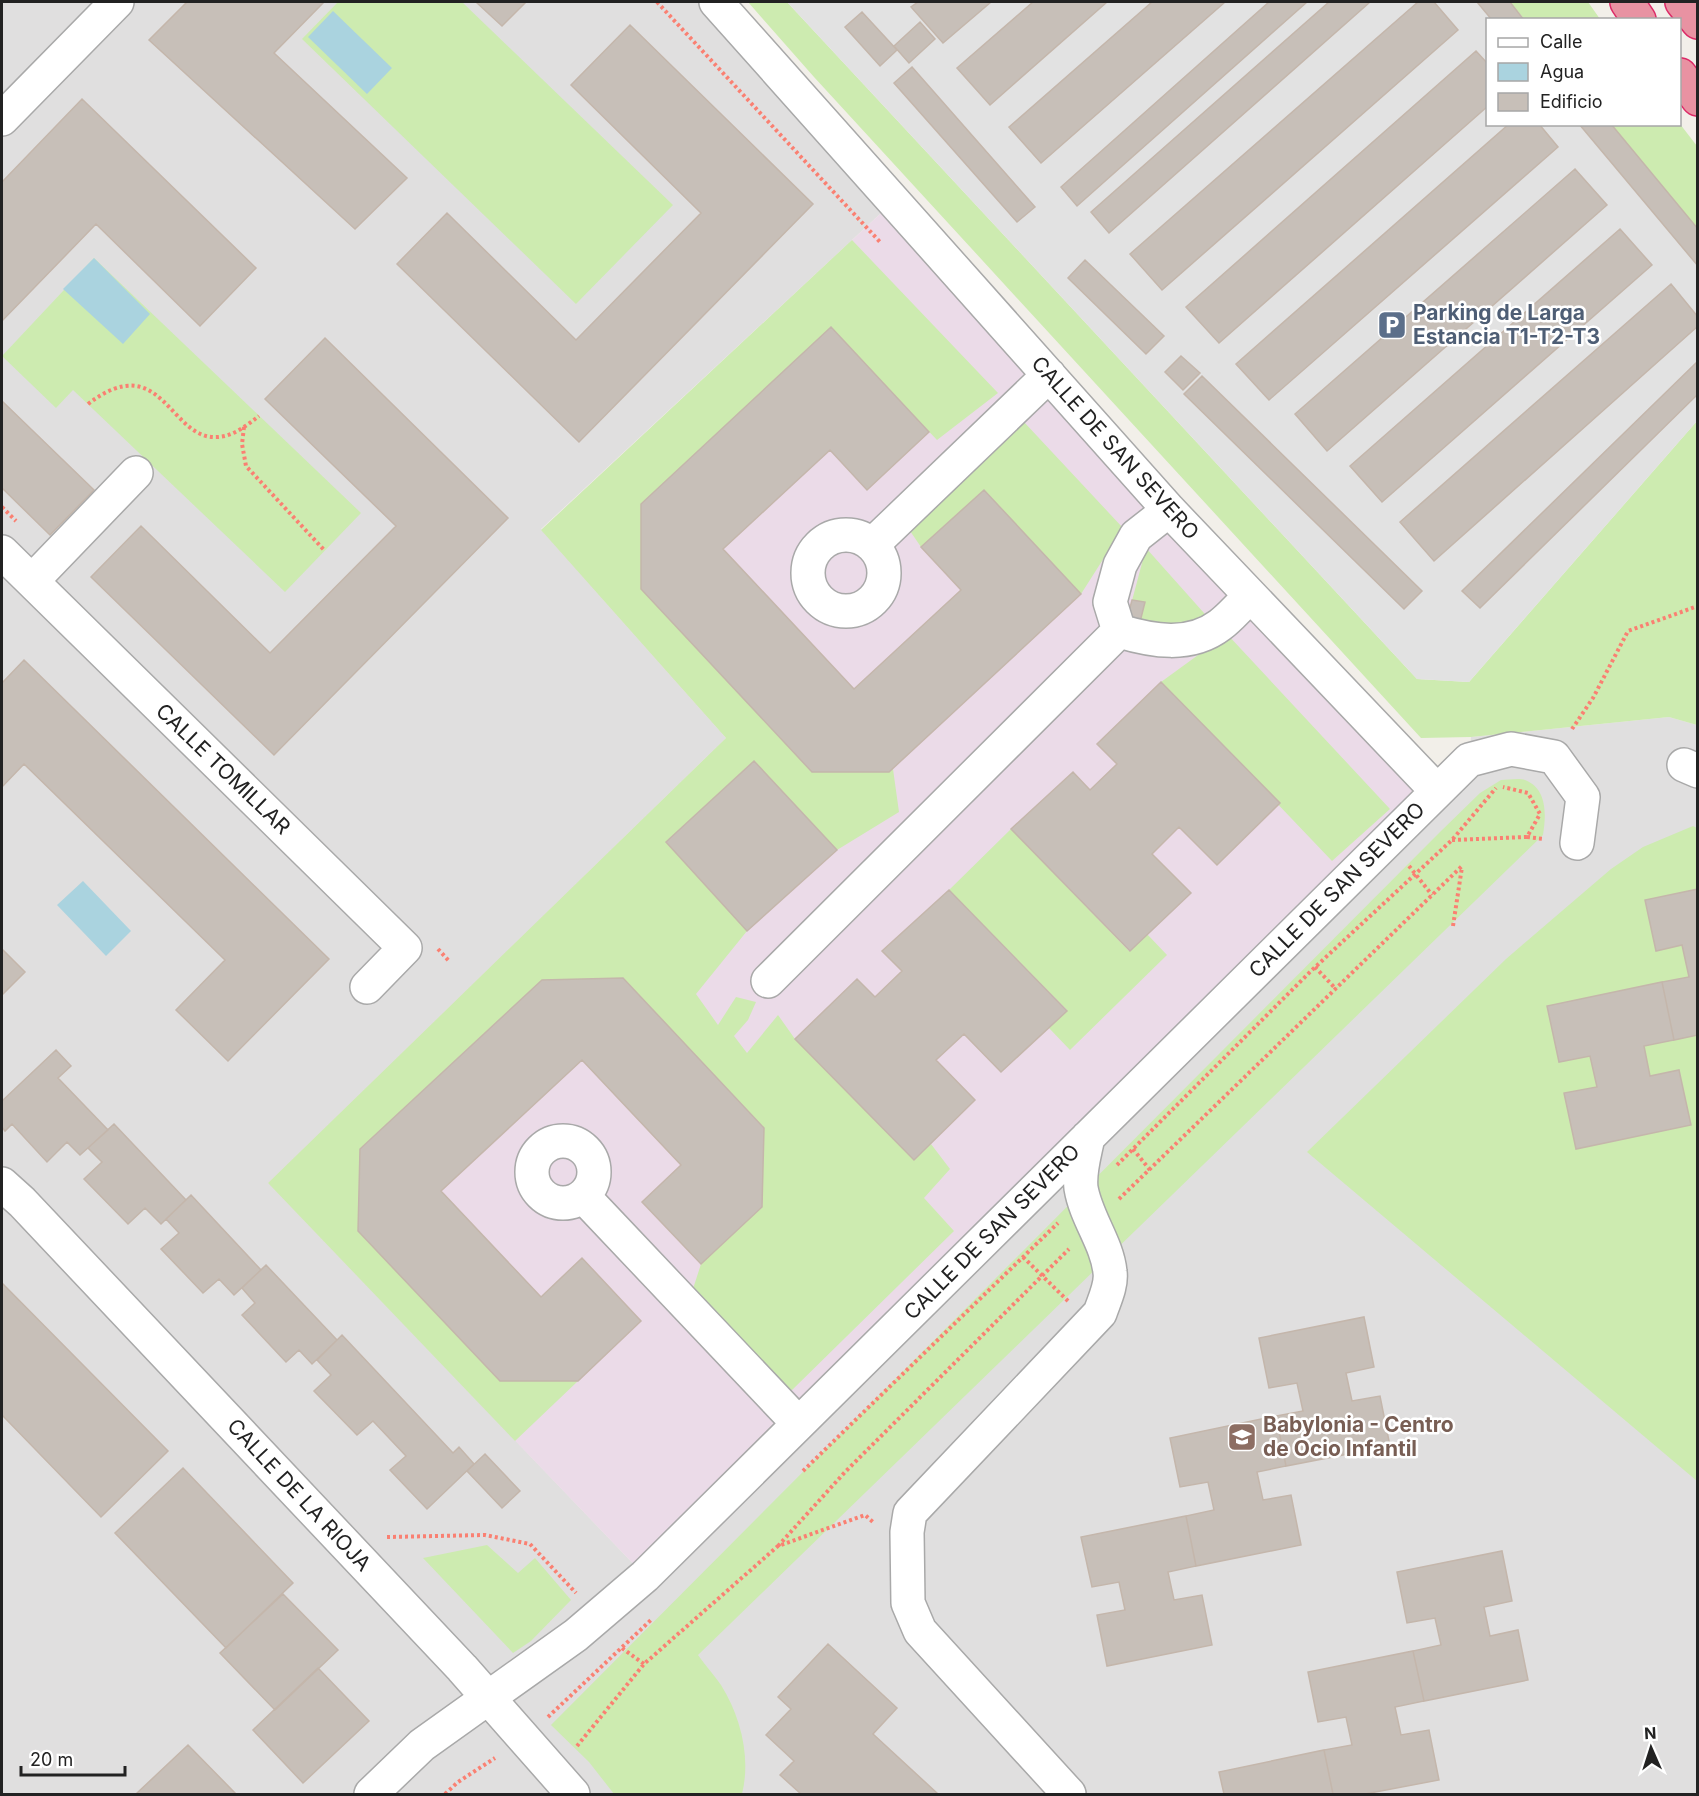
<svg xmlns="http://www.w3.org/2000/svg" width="1699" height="1796" viewBox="0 0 1699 1796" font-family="Inter,sans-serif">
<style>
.residential{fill:#e0dfdf}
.industrial{fill:#ebdbe8}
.grass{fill:#cdebb0}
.parking{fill:#e2e2e2}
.water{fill:#aad3df}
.building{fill:#c7bfb8;stroke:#c4b6ab;stroke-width:1.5}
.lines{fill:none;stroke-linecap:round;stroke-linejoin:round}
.minor-casing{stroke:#a9a9a9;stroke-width:36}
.highway-casing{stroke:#dc2a67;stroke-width:36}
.path{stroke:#fa8072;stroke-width:4;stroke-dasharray:3 3;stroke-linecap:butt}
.minor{stroke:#fff;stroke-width:33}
.highway{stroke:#e892a2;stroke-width:33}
.labels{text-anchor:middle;stroke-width:5;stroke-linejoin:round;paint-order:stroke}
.service-label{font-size:21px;font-weight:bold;fill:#4e5e75;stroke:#fff;text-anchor:start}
.street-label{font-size:21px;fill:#222;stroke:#fff}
.education-label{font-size:21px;font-weight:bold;fill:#785e54;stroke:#fff;text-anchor:start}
</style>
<rect width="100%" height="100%" fill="#f2efe9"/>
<path class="residential" d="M2,2H716L894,201L541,529L726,738L269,1183L645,1576L1469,760L1471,737L1669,717L1697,725V1794H2Z"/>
<path class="industrial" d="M894,201L1437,791L645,1576L268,1183L726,738L541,530Z"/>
<path class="grass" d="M338,2H462L673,205L576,304L302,39Z
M748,2H787L1417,679L1469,682L1697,421V725L1669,717L1471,737L1421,738L814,77Z
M1509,2H1588L1600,19H1524Z
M1680,124L1697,146V230L1611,125Z
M852,240L998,393L937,440L831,328L641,504V588L812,772L893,769L899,812L837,850L754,761L666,842L747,931L696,994L718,1025L736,997L756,1002L748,1020L734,1036L747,1053L778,1015L795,1039L914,1160L931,1144L950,1169L924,1198L954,1231L790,1392L691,1295L701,1264L762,1207L764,1128L623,978L542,980L360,1149L359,1231L500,1381H578L515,1441L268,1183L726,738L541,530Z
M94,258L361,513L285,592L73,390L56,408L2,356Z
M1024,422L1123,528L1081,594L984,490L921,547L908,528Z
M1146,548L1212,622L1125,627Z
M1227,634L1390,809L1332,861L1161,682Z
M1501,780C1507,780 1519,778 1525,780C1548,789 1546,816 1543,835L698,1655C705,1665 714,1675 721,1685C741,1717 751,1758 742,1794H614L589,1762L551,1725L1440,832L1480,793Z
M1693,826L1697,828V1481L1307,1152L1506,959L1611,869L1643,847Z
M1011,829L1129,951L1147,934L1167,955L1070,1050L1049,1028L1067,1010L949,890Z
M487,1545L518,1573L535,1558L571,1600L531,1641L513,1653L423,1558Z"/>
<path class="parking" d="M787,2H1510L1524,19L1488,20V124L1611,125L1697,229V421L1469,682L1417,679Z"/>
<path class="water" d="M333,11L392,68L367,94L308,37Z
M94,258L150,314L123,344L63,289Z
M83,881L131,931L106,956L57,905Z"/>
<path class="building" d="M187,2H324L274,53L407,178L355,229L149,40Z
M476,2H526L502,26Z
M918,2H991L943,43L911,7Z
M1033,2H1107L990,105L957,68Z
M1152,2H1225L1041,163L1009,127Z
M1269,2H1307L1077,206L1061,187Z
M1329,2H1370L1109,233L1091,212Z
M1418,2H1434L1458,30L1162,290L1130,254Z
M1477,2H1510L1524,20H1492Z
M862,12L897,50L880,66L845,27Z
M920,22L935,39L909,63L894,46Z
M630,25L813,204L579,442L397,264L447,213L576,340L701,213L571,85Z
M1476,51L1488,64V106L1219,343L1186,307Z
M912,67L1035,207L1017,222L894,83Z
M82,99L256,268L200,326L96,224L2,321V182Z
M1509,124H1539L1558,147L1269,400L1236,364Z
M1579,124H1611L1698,229V266Z
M1575,169L1607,205L1327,451L1295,414Z
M1620,229L1652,265L1382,502L1350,466Z
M1085,260L1164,336L1146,354L1068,278Z
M1671,284L1698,317V326L1434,561L1400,522Z
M831,327L929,432L867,490L830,450L723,549L854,689L961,590L921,547L984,490L1081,594L889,772H812L641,589V504Z
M325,338L508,518L274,755L91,577L141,526L270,653L396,526L265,399Z
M1181,356L1200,373L1183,390L1165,372Z
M1698,361V394L1480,608L1462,591Z
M1202,376L1422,591L1404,609L1184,394Z
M2,401L94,490L50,535L2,488Z
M1132,600L1145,602L1139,626L1125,627Z
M24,660L329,959L228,1061L176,1010L225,960L24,764L2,787V683Z
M1161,682L1280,803L1217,865L1179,827L1152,854L1191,893L1130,951L1011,829L1073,772L1090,790L1117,764L1097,744Z
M754,761L837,850L747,931L666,842Z
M1698,889V1035L1674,1040L1662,982L1689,977L1682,945L1656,951L1645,900Z
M949,890L1067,1011L1001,1072L964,1034L936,1060L975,1100L914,1160L795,1039L857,979L875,997L902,971L882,951Z
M2,949L25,972L2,995Z
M623,978L764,1128L762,1207L701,1264L642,1202L681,1165L582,1060L441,1191L541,1297L582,1258L641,1321L578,1381H500L358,1231L360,1149L542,980Z
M1662,982L1674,1040L1644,1046L1650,1076L1679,1070L1691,1125L1576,1149L1564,1093L1597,1087L1590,1056L1559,1062L1547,1006Z
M56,1050L71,1066L58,1078L108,1130L80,1155L67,1142L47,1162L12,1124L5,1131L2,1127V1101Z
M114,1124L186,1200L161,1224L145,1208L128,1224L84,1179L102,1162L88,1148Z
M191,1195L261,1270L234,1295L219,1279L203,1293L161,1249L179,1233L166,1219Z
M266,1265L337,1340L312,1364L299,1350L286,1362L242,1315L255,1303L242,1288Z
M2,1283L168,1451L101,1517L2,1415Z
M1364,1317L1374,1367L1346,1373L1352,1401L1380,1396L1390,1446L1286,1466L1276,1416L1303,1411L1297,1383L1269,1388L1259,1338Z
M342,1335L453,1453L459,1447L474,1464L427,1509L390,1470L406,1456L373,1421L357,1435L314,1391L331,1375L317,1360Z
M1276,1416L1286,1466L1257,1472L1263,1500L1291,1495L1301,1545L1196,1566L1186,1516L1214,1510L1208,1482L1180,1487L1170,1438Z
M485,1454L520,1491L502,1508L467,1471Z
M183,1468L293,1583L226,1648L115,1533Z
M1186,1516L1196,1566L1168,1572L1174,1600L1202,1595L1212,1645L1107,1666L1097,1615L1125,1610L1119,1582L1092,1587L1081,1537Z
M1502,1551L1512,1601L1484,1607L1490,1636L1518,1630L1528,1680L1424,1701L1413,1651L1441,1645L1435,1618L1407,1623L1397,1572Z
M283,1594L338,1650L275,1710L220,1653Z
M828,1644L897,1708L873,1734L938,1794H801L780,1775L794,1761L766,1735L791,1709L778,1697Z
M1413,1651L1424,1701L1395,1707L1401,1735L1429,1730L1439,1780L1365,1794H1333L1324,1750L1352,1745L1346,1717L1318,1722L1308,1672Z
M318,1668L369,1721L303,1783L253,1730Z
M188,1745L236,1794H136Z
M1324,1750L1333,1794H1224L1219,1772Z"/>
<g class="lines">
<g class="minor-casing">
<path id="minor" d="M716,2L1169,510L1437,791
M2,119L117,2
M1169,510L1136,536L1120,565L1110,602L1119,631C1152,641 1190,648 1220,625C1231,617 1240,605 1251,596
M808 573a38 38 0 1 1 76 0a38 38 0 1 1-76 0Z
M872,545L1049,375
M2,552L405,948L367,987
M32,581L136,473
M1684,765L1698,771
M768,981L1119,631
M532 1172a31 31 0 1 1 62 0a31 31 0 1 1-62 0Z
M2,1184L22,1202L462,1668L573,1794
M584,1197L798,1423
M371,1794L422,1745L576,1635L645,1576L1469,760L1511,749L1554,757L1583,797L1577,843
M1069,1794L920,1631L908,1603L907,1532L910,1513L1100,1313C1104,1301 1112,1285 1110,1272C1107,1243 1086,1218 1081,1188C1079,1171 1085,1153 1088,1137"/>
</g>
<g class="highway-casing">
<path id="highway" d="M1627,2L1639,20
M1682,2L1698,22
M1680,75L1698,99"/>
</g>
<path class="path" d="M657,2L881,243
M88,404C163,347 169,441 218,437C234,436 247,425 259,416
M244,427L242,444L246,466L325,551
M2,507L16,521
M1572,729L1593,698L1628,631L1698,606
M1527,837L1544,839
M1452,840L1527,837L1540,814L1528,793L1503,787
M1409,866L1432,895
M1453,926L1462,867
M438,949L449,961
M1315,967L1336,989
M1133,1149L1150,1170
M1117,1165L1311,971L1452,840L1496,788
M1119,1199L1462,866
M1023,1257L1068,1301
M803,1471L1058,1223
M387,1537L485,1535L530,1544L576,1593
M778,1546L845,1472L1069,1249
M622,1648L644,1664
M548,1717L652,1619
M577,1746L644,1664L778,1546L865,1515L874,1523
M445,1794L458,1782L495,1758"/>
<use href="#minor" class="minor"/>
<use href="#highway" class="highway"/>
</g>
<defs>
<g id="parking-square" transform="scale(1.5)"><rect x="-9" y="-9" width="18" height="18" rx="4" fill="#5c6f8a" stroke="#fff"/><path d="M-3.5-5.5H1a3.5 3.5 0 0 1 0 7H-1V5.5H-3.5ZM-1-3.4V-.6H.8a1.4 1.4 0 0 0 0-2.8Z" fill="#fff"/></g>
<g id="school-square" transform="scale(1.5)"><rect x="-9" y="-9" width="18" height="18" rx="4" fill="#8d6e63" stroke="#fff"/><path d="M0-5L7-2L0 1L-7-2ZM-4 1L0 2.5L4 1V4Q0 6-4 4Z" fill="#fff"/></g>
</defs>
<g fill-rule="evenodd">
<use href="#parking-square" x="1392" y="325"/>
<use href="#school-square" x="1242" y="1437"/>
</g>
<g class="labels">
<g class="service-label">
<text x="1413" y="320">Parking de Larga<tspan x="1413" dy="24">Estancia T1-T2-T3</tspan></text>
</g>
<g class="street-label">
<text transform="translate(1115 448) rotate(48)" y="7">CALLE DE SAN SEVERO</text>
<text transform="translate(223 769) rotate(44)" y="7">CALLE TOMILLAR</text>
<text transform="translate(1337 890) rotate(-45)" y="7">CALLE DE SAN SEVERO</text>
<text transform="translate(992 1232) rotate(-45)" y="7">CALLE DE SAN SEVERO</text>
<text transform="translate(299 1495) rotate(47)" y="7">CALLE DE LA RIOJA</text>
</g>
<g class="education-label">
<text x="1263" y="1432">Babylonia - Centro<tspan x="1263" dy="24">de Ocio Infantil</tspan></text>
</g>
</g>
<rect width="1699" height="1796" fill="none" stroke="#222222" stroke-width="6"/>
<rect x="1486" y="18" width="195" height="108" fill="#ffffff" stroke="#a7a7a7" stroke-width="1.5"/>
<rect x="1498" y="38" width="30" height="9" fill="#ffffff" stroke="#a7a7a7" stroke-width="1.5"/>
<text x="1540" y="48" font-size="18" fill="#222222">Calle</text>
<rect x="1498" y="63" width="30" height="18" fill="#aad3df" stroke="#a7a7a7" stroke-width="1.5"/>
<text x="1540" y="78" font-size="18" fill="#222222">Agua</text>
<rect x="1498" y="93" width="30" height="18" fill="#c7bfb8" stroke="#a7a7a7" stroke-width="1.5"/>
<text x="1540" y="108" font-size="18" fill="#222222">Edificio</text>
<g transform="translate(1651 1748) rotate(357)" stroke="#ffffff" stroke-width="4.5" paint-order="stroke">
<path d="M0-4.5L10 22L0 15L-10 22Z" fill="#222222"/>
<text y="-9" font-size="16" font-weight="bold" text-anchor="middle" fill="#222222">N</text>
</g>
<path d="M21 1766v9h104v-9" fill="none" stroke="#222222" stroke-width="3"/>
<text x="30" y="1766" font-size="18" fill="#222222" stroke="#ffffff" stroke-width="4.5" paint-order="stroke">20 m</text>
</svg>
